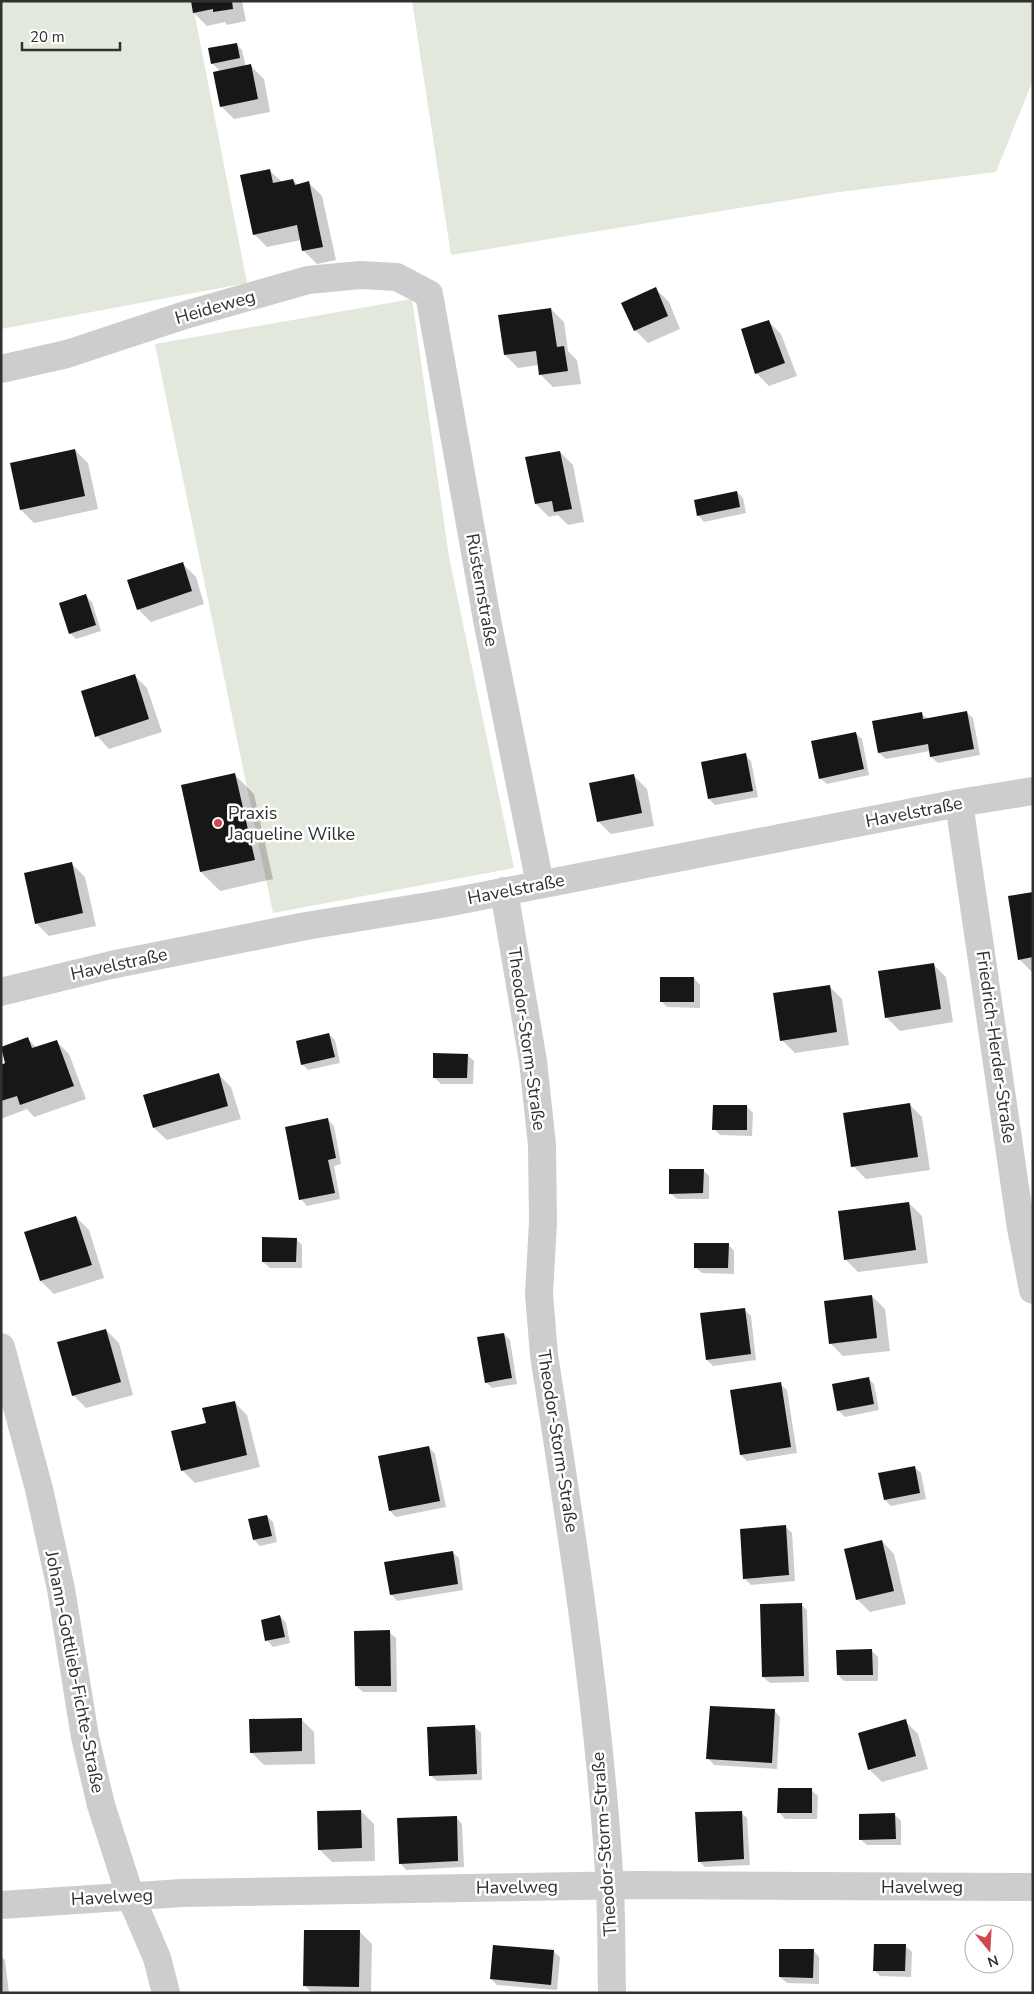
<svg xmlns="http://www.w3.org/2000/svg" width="1034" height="1994" viewBox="0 0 1034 1994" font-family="'Nunito Sans',sans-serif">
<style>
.green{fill:#e3e8dc}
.shadow{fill:#0003}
.building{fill:#171717}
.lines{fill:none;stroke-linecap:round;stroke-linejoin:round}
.minor{stroke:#cdcdcd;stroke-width:28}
.poi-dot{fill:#d24651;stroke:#fff;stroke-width:2}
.labels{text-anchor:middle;stroke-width:5;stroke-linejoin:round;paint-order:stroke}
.street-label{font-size:18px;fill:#303030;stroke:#fff}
.poi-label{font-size:18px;fill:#303030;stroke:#fff;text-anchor:start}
</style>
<rect width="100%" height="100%" fill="#fff"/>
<path class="green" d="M1,1H192L247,283L1,329Z
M412,1H1033V80L996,172L832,193L451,255Z
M412,299L449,557L514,868L273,913L155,344Z"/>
<path class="shadow" d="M192,1H242L246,21L227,25L225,22L207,26L194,13Z
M236,44L242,50L246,67L251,66L264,79L270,112L234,119L221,106V72L212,63Z
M269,170L282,182L293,180L298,185L309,183L322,196L336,260L317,264L304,251L301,240L267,247L254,234Z
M656,289L669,302L680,329L648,343L635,330Z
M551,309L564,322L568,351L577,360L581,384L553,387L540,374L539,365L518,368L505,355Z
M768,321L781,334L797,376L769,386L756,373Z
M75,450L88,463L98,509L34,523L21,510Z
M560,452L573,465L584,522L568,525L558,515L549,517L536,504Z
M737,492L743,498L746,513L704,522L698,515Z
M183,564L196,577L204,604L151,622L138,609Z
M85,595L92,602L101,631L76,639L70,633Z
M134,675L147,688L162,732L109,749L97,736Z
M966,712L973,718L980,755L938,763L931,757L930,751L886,759L879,753L921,713L928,719Z
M855,733L862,739L869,775L827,784L820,778Z
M745,755L751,761L758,797L715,805L709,799Z
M235,775L254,794L273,879L220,891L201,872L182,786Z
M634,776L647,789L654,826L611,834L598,821Z
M72,864L85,877L96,926L49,936L36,923Z
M1033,894V972H1032L1019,959Z
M933,964L946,977L953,1022L900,1031L887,1018Z
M694,978L700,985V1008L667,1007L661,1001Z
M829,986L842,999L849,1045L795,1053L782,1040Z
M329,1034L335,1040L340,1063L308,1070L302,1064Z
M28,1039L37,1048L56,1041L69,1054L86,1099L34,1117L27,1109L1,1119V1066L7,1064Z
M467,1055L474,1061L473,1084H441L434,1077Z
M218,1074L231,1087L241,1119L167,1140L154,1128Z
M909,1104L922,1117L930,1170L866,1179L853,1166Z
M746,1106L753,1113L752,1136L720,1135L714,1129Z
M328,1120L334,1126L341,1164L334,1166L340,1199L307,1206L301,1199Z
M703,1170L709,1176V1199H677L670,1193Z
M909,1203L922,1216L928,1263L858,1272L845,1259Z
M76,1217L89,1230L104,1278L54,1294L41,1281L26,1233Z
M296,1239L302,1245V1268H270L263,1262Z
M728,1244L734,1251V1274L702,1273L695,1267Z
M872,1296L885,1309L890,1351L843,1356L830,1343Z
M744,1309L751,1316L756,1360L713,1366L707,1360Z
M106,1330L119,1343L133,1395L86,1408L73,1395Z
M504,1334L510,1340L517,1384L492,1388L486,1382Z
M868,1378L874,1384L879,1410L845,1417L838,1410Z
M780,1384L787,1390L797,1453L747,1461L741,1455Z
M234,1402L247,1415L260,1467L195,1483L182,1470L207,1424Z
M429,1447L435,1454L446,1507L396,1517L390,1511Z
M914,1467L921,1473L926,1499L891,1506L885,1500Z
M267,1516L273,1522L277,1542L260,1546L254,1540Z
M786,1527L792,1533L795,1581L751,1585L744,1578Z
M882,1541L894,1554L906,1604L870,1612L857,1599Z
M452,1552L459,1558L463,1590L397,1601L391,1594Z
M801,1604L807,1610L809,1682L770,1683L763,1677Z
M280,1616L286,1623L290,1643L273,1647L267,1640Z
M389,1632L396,1638L397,1692H363L356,1686Z
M872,1651L878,1657V1681H844L838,1675Z
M774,1710L780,1717L777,1769L714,1765L708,1758Z
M301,1719L314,1732L315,1764L264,1765L251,1752Z
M905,1721L918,1734L928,1769L882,1782L869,1769Z
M474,1726L481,1733L482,1780L437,1781L430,1775Z
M811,1790L818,1796L817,1819H785L779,1812Z
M361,1811L374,1824L375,1861L332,1862L319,1849Z
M741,1812L747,1818L750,1865L705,1867L699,1861Z
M895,1815L901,1821V1845H867L860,1839Z
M456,1817L462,1824L464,1867L406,1870L400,1863Z
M359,1931L372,1944L371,1993H312L304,1985Z
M905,1946L912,1952L911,1977L880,1976L874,1970Z
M813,1950L819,1957V1984L787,1983L780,1977Z
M553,1951L560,1957L557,1990L497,1985L491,1979Z
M1,1956L5,1960L9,1993H1Z"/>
<path class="building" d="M191,1H232L233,9L213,12V9L193,13Z
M237,43L240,58L211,64L208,48Z
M251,64L258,99L220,107L213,72Z
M270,169L273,183L293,179L295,185L309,181L323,247L302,251L297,225L253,235L240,175Z
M656,287L668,316L634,331L621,303Z
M551,308L557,347L564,346L568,371L539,375L536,351L504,355L498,315Z
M769,320L785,363L755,374L741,329Z
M75,449L85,496L20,510L10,463Z
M560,451L572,509L554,512L552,501L535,504L525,457Z
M737,491L740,507L697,516L694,500Z
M183,562L192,591L137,610L127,580Z
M86,594L96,625L69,634L59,603Z
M135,674L149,719L95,737L81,691Z
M967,711L974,749L930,757L928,744L878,753L872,721L922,712L923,719Z
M856,732L864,769L819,779L811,741Z
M746,753L753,791L708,799L701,762Z
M235,773L255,860L200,872L181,785Z
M634,774L642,813L597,822L589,783Z
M72,862L83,913L35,924L24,873Z
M1033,892V957L1018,960L1008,896Z
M934,963L941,1009L885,1018L878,971Z
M660,977H694V1002H660Z
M830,985L837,1032L780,1041L773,993Z
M329,1033L335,1057L301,1065L296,1041Z
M28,1037L32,1048L57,1040L74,1086L20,1105L17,1096L1,1101V1065L5,1063L1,1047Z
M433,1053L468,1054L467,1078H433Z
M219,1073L228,1106L153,1128L143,1095Z
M910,1103L918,1157L851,1167L843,1113Z
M713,1105H747V1130H712Z
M328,1118L336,1158L328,1160L335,1193L299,1200L285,1127Z
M669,1169H704L703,1193L669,1194Z
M909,1202L916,1250L844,1260L838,1211Z
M76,1216L92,1265L40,1281L24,1232Z
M262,1237L297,1238L296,1262H262Z
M694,1243H729L728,1268H694Z
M872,1295L877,1338L829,1344L824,1301Z
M745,1308L751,1354L706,1360L700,1313Z
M106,1329L121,1382L72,1396L57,1342Z
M504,1333L512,1378L485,1383L477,1337Z
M869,1377L874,1404L837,1411L832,1384Z
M781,1382L791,1447L740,1455L730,1390Z
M235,1401L247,1455L181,1471L171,1431L206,1423L202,1408Z
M429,1446L440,1501L389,1511L378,1456Z
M915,1466L920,1493L884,1500L878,1473Z
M267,1515L272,1536L253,1540L248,1519Z
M786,1525L789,1575L743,1579L740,1529Z
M882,1540L894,1591L856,1600L844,1549Z
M453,1551L458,1584L390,1595L384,1562Z
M802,1603L804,1676L762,1677L760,1604Z
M280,1615L285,1637L265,1641L261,1620Z
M390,1630L391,1686H355L354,1631Z
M872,1649L873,1675H837L836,1650Z
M710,1706L775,1709L772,1763L706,1759Z
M302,1718V1751L250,1753L249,1719Z
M906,1719L916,1756L868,1770L858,1733Z
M475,1725L477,1774L429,1776L427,1727Z
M778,1788H812V1813H777Z
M361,1810L362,1848L318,1850L317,1811Z
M742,1811L744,1859L698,1862L695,1812Z
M895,1813L896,1839L859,1840V1814Z
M457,1816L458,1861L399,1864L397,1818Z
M304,1930H360L359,1987L303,1986Z
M874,1944H906L905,1971H873Z
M493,1945L554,1950L551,1985L490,1979Z
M779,1949H814L813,1978L779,1977Z"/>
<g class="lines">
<path class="minor" d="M1,369L67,354L185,315L308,280L360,275L397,277L429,294L488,625L540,884
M959,803L1021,1228L1033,1290
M504,891L533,1061L542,1145L543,1222L539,1294L544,1355C571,1527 598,1699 609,1872C612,1912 611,1953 612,1993
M1,992L111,965L306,926L441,904L959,803L1033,791
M1,1347L39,1489L61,1589L85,1737L101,1805L130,1895L157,1958L166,1993
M1,1905L182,1893L634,1885L1033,1887"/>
</g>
<circle class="poi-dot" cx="218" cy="823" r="5"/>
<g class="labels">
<g class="street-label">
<text transform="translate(215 307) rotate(-16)" y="6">Heideweg</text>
<text transform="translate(482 590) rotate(80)" y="6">Rüsternstraße</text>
<text transform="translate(914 812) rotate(-11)" y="6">Havelstraße</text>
<text transform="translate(516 889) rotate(-11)" y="6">Havelstraße</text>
<text transform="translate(119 964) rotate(-12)" y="6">Havelstraße</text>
<text transform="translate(527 1039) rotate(82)" y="6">Theodor-Storm-Straße</text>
<text transform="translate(996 1047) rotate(82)" y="6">Friedrich-Herder-Straße</text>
<text transform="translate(558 1441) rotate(81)" y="6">Theodor-Storm-Straße</text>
<text transform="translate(75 1672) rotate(79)" y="6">Johann-Gottlieb-Fichte-Straße</text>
<text transform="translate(604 1844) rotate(-94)" y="6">Theodor-Storm-Straße</text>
<text transform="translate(517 1887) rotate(-1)" y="6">Havelweg</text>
<text x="922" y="1893">Havelweg</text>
<text transform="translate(112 1897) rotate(-3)" y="6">Havelweg</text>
</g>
<g class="poi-label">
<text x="228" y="819">Praxis<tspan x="228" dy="21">Jaqueline Wilke</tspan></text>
</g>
</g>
<rect width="1034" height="1994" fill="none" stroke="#303030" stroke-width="5"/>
<g transform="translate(989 1949) rotate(162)"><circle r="24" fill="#ffffff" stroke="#acacac"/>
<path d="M0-4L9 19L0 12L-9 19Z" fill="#d24651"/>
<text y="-8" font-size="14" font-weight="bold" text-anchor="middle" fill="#303030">N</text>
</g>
<path d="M22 42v8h98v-8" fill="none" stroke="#303030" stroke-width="2.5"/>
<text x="30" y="42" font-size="15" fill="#303030" stroke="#ffffff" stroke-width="4" paint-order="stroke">20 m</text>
</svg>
